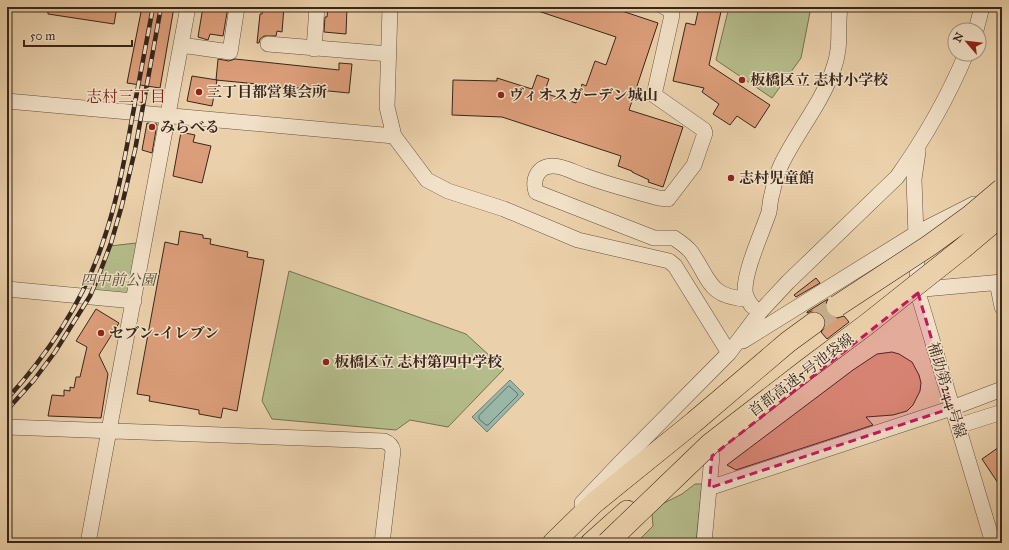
<svg xmlns="http://www.w3.org/2000/svg" width="1009" height="550" viewBox="0 0 1009 550" font-family="'IM FELL Great Primer','Noto Serif JP',serif">
<style>
.green{fill:#b5bc8b;stroke:#767153}
.water{fill:#98b7a9;stroke:#727d70}
.lines{fill:none;stroke-linecap:round;stroke-linejoin:round}
.shore{stroke:#686e62;stroke-width:1}
.building{fill:#dc9e7a;stroke:#38261b}
.highway-tunnel{stroke:#c7af8e;stroke-width:21;stroke-dasharray:21 10;stroke-linecap:butt}
.minor-casing{stroke:#65513f;stroke-width:16}
.highway-casing{stroke:#38261b;stroke-width:22}
.minor{stroke:#f2e1c8;stroke-width:15}
.highway{stroke:#ebd1ab;stroke-width:21}
.rail-casing{stroke:#38261b;stroke-width:4.5}
.rail{stroke:#f2e1c8;stroke-width:3;stroke-dasharray:9;stroke-linecap:butt}
.highway-bridge-casing{stroke:#38261b;stroke-width:22;stroke-linecap:butt}
.highway-bridge{stroke:#ebd1ab;stroke-width:21}
.marked{fill:#c2185b;fill-opacity:0.2;stroke:#c2185b;stroke-width:3;stroke-dasharray:8 5;stroke-linejoin:round}
.poi-dot{fill:#8f2418;stroke:#f2e1c8;stroke-width:1.5}
.labels{text-anchor:middle;stroke-width:3;stroke-linejoin:round;paint-order:stroke}
.poi-label{font-size:15px;font-weight:bold;fill:#38261b;stroke:#f2e1c8;text-anchor:start}
.park-label{font-size:15px;font-style:italic;fill:#574c37;stroke:#f2e1c8}
.street-label{font-size:15px;fill:#38261b;stroke:#f2e1c8}
.neighbourhood-label{font-size:16px;fill:#7a1f14;stroke:#f2e1c8}
</style>
<rect width="100%" height="100%" fill="#ebd1ab"/>
<filter id="stains"><feTurbulence type="fractalNoise" baseFrequency=".005" numOctaves="4"/><feColorMatrix values="0 0 0 0 .2 0 0 0 0 .09 0 0 0 0 .02 0 0 0 .5 -.17"/></filter>
<radialGradient id="worn" r=".72"><stop offset=".6" stop-color="#630" stop-opacity="0"/><stop offset="1" stop-color="#630" stop-opacity=".3"/></radialGradient>
<path class="green" d="M729,7H811L801,58L772,98L716,60Z
M145,242L134,301L90,296L97,280L110,246Z
M289,271L466,334L504,369L448,427L410,420L396,430L272,419L262,401Z
M695,484H702L696,543H636L653,526L652,514L662,504L682,494Z"/>
<path class="water" d="M510,380L524,394L487,432L472,417Z"/>
<g class="lines">
<path class="shore" d="M509,386L517,393L518,395L488,425H486L479,419V416Z"/>
</g>
<path class="building" d="M48,7H117L114,24L48,14Z
M142,7H174L160,88L127,83Z
M203,7H228L223,36L210,34L208,40L198,37Z
M263,7H284L282,32L277,31L276,36H264L260,39L259,43H257L260,14H262Z
M328,7H347L346,34L324,32L325,17H327Z
M532,7H610L658,23L629,110L683,127L663,187L648,182L649,180L632,172V171L618,166L621,156L502,117L452,115L453,80L497,81V78L532,89L537,75L549,79L544,93L576,103L582,84L586,86L595,61L606,65L616,37L532,9Z
M699,7H722L709,65L770,105L755,128L737,116L730,125L713,114L719,104L702,92L704,88L673,81L686,23L695,25Z
M218,59L229,61L235,59L339,70V63L352,64L349,93L216,80Z
M192,76L217,80L212,106L187,101Z
M147,123L157,124L152,153L142,150Z
M181,132L195,135L193,142L211,146L202,183L173,176Z
M180,231L203,235V238L211,239L210,244L248,252L247,257L264,260L237,411L223,408L221,418L199,414V410L149,401L150,396L137,394L165,242L178,245Z
M816,278L820,283L796,297L794,295Z
M828,299L825,306L827,313L832,317L837,318L844,316L849,322L827,339L821,332L825,327L826,321L824,316L818,312L812,311L807,313V312Z
M96,309L119,323L99,355L108,374L101,418L48,416L52,395L64,396V390L70,391V387L74,388L76,377H80L87,347L76,341Z
M892,352L899,354L912,362L919,375L921,383L920,391L913,405L907,411L893,415L866,417L873,425L736,470L727,465L853,370L877,354Z
M1002,445V489L982,459Z"/>
<g class="lines">
<path class="highway-tunnel" d="M814,323L837,306"/>
<g class="minor-casing">
<path id="minor" d="M390,7L387,107L394,136L427,180L448,191L504,209L578,240L669,261L675,266L729,353
M664,7L668,8L672,15L654,95L704,130L705,133L694,165L668,199L659,198C634,191 609,185 585,176C575,173 564,166 553,166C538,166 532,179 536,192L654,238H674C680,242 687,247 691,252C710,279 708,297 747,299
M976,30L982,7
M268,44L389,54
M181,45L230,52L237,7
M314,49L317,7
M7,101L394,136
M918,152L914,179L918,293L993,543
M997,282L1002,307
M7,289L134,301
M924,289L1002,282
M752,306C748,301 745,296 745,290C745,269 762,233 769,212C770,206 770,200 772,194C774,184 777,174 781,165C797,132 821,104 833,70C842,47 837,30 840,7
M743,341L915,234L974,204
M958,426L1002,412
M7,427L384,441C389,443 392,445 393,451L382,543
M709,488L952,408L1002,389
M582,503L621,462L729,353L760,312L788,282L897,177C924,139 948,97 966,54
M88,543L188,7
M704,543L712,456"/>
</g>
<g class="highway-casing">
<path id="highway" d="M553,543L594,503L694,422L788,342L814,323
M591,543L627,511"/>
</g>
<use href="#minor" class="minor"/>
<use href="#highway" class="highway"/>
<g class="rail-casing">
<path id="rail" d="M7,399C49,353 85,298 104,239C117,201 124,162 131,124C138,85 146,46 153,7
M7,410L34,380L55,352L90,296L97,280L111,243L122,205L135,150L161,7"/>
</g>
<use href="#rail" class="rail"/>
<g class="highway-bridge-casing">
<path id="highway-bridge" d="M837,306L930,245L970,216L1002,189
M607,543L710,444L807,369L866,325L963,248L1002,215"/>
</g>
<use href="#highway-bridge" class="highway-bridge"/>
</g>
<path class="marked" d="M918,293L952,408L709,488L712,456Z"/>
<g class="poi-dot">
<circle cx="742" cy="80" r="4"/>
<circle cx="199" cy="92" r="4"/>
<circle cx="501" cy="95" r="4"/>
<circle cx="152" cy="127" r="4"/>
<circle cx="731" cy="178" r="4"/>
<circle cx="101" cy="333" r="4"/>
<circle cx="326" cy="362" r="4"/>
</g>
<g class="labels">
<g class="poi-label">
<text x="750" y="85">板橋区立 志村小学校</text>
<text x="207" y="97">三丁目都営集会所</text>
<text x="509" y="100">ヴィオスガーデン城山</text>
<text x="160" y="132">みらべる</text>
<text x="739" y="183">志村児童館</text>
<text x="109" y="338">セブン-イレブン</text>
<text x="334" y="367">板橋区立 志村第四中学校</text>
</g>
<g class="park-label">
<text x="118" y="285">四中前公園</text>
</g>
<g class="street-label">
<text transform="translate(801 375) rotate(-37)" y="5">首都高速5号池袋線</text>
<text transform="translate(947 390) rotate(73)" y="5">補助第244号線</text>
</g>
<g class="neighbourhood-label">
<text x="126" y="102">志村三丁目</text>
</g>
</g>
<rect width="1009" height="550" fill="none" stroke="#ebd1ab" stroke-width="24"/>
<rect x="8" y="8" width="993" height="534" fill="none" stroke="#38261b" stroke-width="2"/>
<rect x="12" y="12" width="985" height="526" fill="none" stroke="#38261b"/>
<g transform="translate(967 42) rotate(298)"><circle r="19" fill="#f2e1c8" stroke="#a89683"/>
<path d="M0-3L7 15L0 10L-7 15Z" fill="#8f2418"/>
<text y="-6" font-size="11" font-weight="bold" text-anchor="middle" fill="#38261b">N</text>
</g>
<path d="M24 40v6h108v-6" fill="none" stroke="#38261b" stroke-width="2"/>
<text x="30" y="40" font-size="12" fill="#38261b" stroke="#f2e1c8" stroke-width="3" paint-order="stroke">50 m</text>
<rect width="100%" height="100%" filter="url(#stains)"/>
<rect width="100%" height="100%" fill="url(#worn)"/>
</svg>
